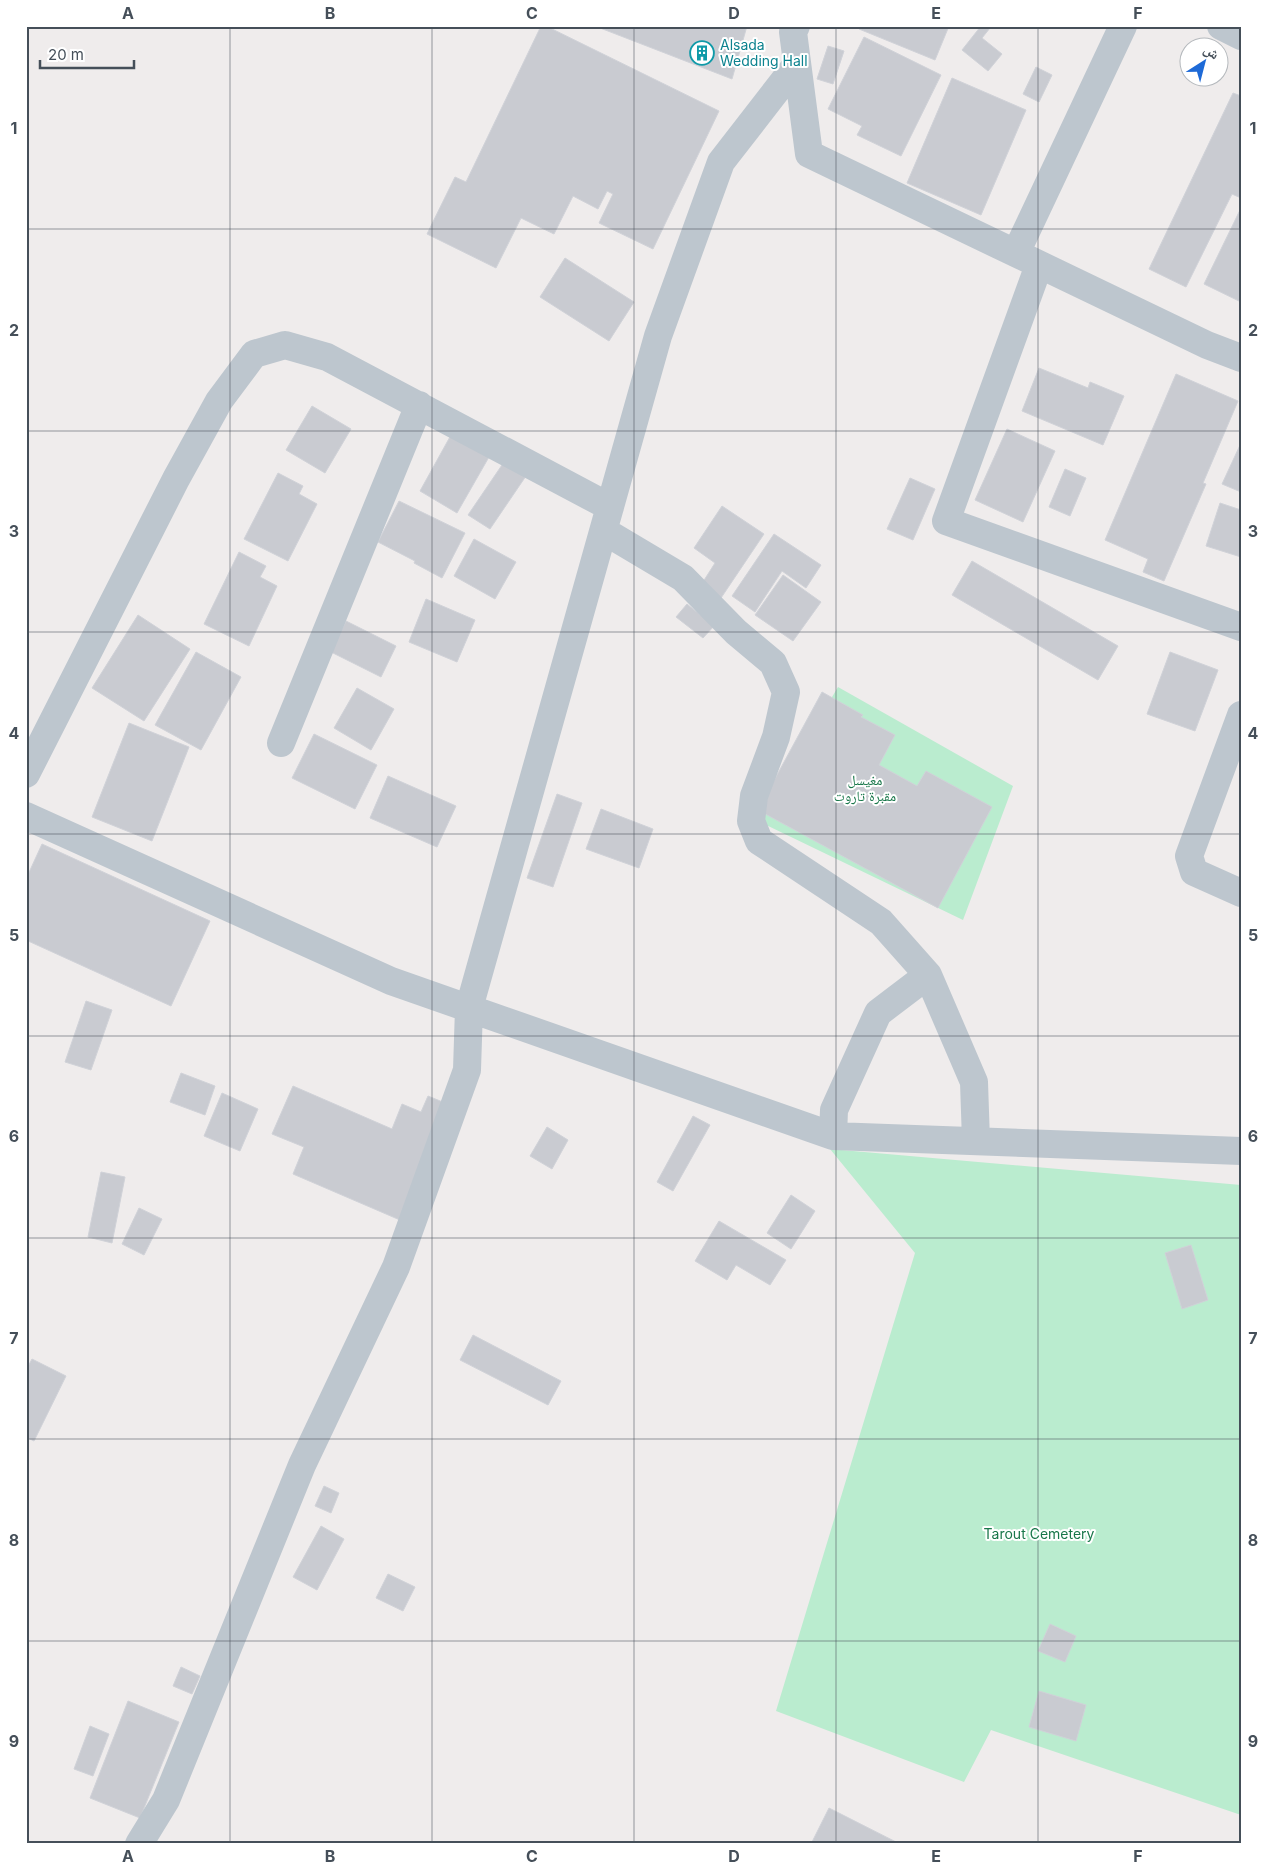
<svg xmlns="http://www.w3.org/2000/svg" width="1267" height="1870" viewBox="0 0 1267 1870" font-family="Inter,'Noto Naskh Arabic',sans-serif">
<style>
.green{fill:#baeccf}
.building{fill:#c9cbd1;stroke:#d0d2d8}
.lines{fill:none;stroke-linecap:round;stroke-linejoin:round}
.minor{stroke:#bdc6ce;stroke-width:28}
.grid{fill:none;stroke:#454f59;stroke-width:1;stroke-opacity:0.55}
.labels{text-anchor:middle;stroke-width:4;stroke-linejoin:round;paint-order:stroke}
.culture-label{font-size:14px;fill:#0d838f;stroke:#fff;text-anchor:start}
.park-label{font-size:14px;fill:#19774a;stroke:#fff}
.neatline{fill:none;stroke:#454f59;stroke-width:2}
.grid-label{font-size:16px;text-anchor:middle;font-weight:bold;fill:#454f59}
</style>
<rect width="100%" height="100%" fill="#efecec"/>
<path class="green" d="M838,687L1013,786L963,920L758,821Z
M830,1149L1241,1185V1815L991,1730L964,1782L776,1711L915,1253Z"/>
<path class="building" d="M541,26H546L719,111L653,249L599,223L613,194L607,191L598,209L573,196L554,234L521,218L496,268L427,234L455,177L466,182Z
M595,26H747L732,79Z
M860,26H949L935,60L859,29Z
M981,26L990,28L982,38L1002,54L988,71L962,50Z
M864,37L941,75L901,156L857,135L862,126L828,109Z
M828,46L844,51L833,84L817,79Z
M1036,67L1052,75L1039,102L1023,94Z
M952,78L1026,110L981,215L907,183Z
M1233,93L1241,96V198L1232,194L1186,287L1149,269Z
M1241,208V302L1204,284Z
M565,258L634,302L609,341L540,297Z
M1039,368L1088,388L1090,382L1124,396L1103,445L1022,411Z
M1176,374L1238,401L1203,483L1206,484L1164,581L1143,572L1148,559L1105,540Z
M312,406L351,429L325,473L286,450Z
M1007,429L1055,451L1023,522L975,500Z
M451,435L489,457L457,513L420,491Z
M1241,443V492L1222,484Z
M504,462L526,476L490,529L468,515Z
M1065,469L1086,478L1070,516L1049,507Z
M278,473L303,486L299,494L317,504L288,561L244,539Z
M910,478L935,489L913,540L887,529Z
M399,501L465,533L442,578L414,563L415,561L378,542Z
M1220,503L1241,510V557L1206,546Z
M722,506L764,534L721,598L701,585L715,563L694,548Z
M774,534L821,565L806,588L782,571L755,612L732,596Z
M474,539L516,562L495,599L454,576Z
M239,552L266,566L260,577L277,586L249,646L204,624Z
M972,561L1118,646L1098,680L952,595Z
M783,575L821,602L793,641L755,615Z
M426,599L475,620L457,662L409,642Z
M687,604L714,626L703,638L676,617Z
M138,615L190,649L144,721L92,688Z
M346,621L396,646L381,677L331,652Z
M196,652L241,677L201,750L155,725Z
M1170,652L1218,670L1195,731L1147,714Z
M357,688L394,709L371,750L334,728Z
M822,692L863,715L861,717L895,735L879,765L917,786L926,771L992,807L938,908L758,810Z
M129,723L189,747L152,841L92,817Z
M314,734L377,765L355,809L292,778Z
M388,776L456,806L437,847L370,818Z
M557,794L582,803L553,887L527,878Z
M601,809L653,829L639,868L586,849Z
M42,844L210,921L171,1006L26,940V879Z
M86,1001L112,1010L91,1070L65,1062Z
M181,1073L215,1086L205,1115L170,1102Z
M293,1086L392,1129L402,1104L421,1112L428,1096L450,1105L400,1220L293,1174L304,1147L272,1134Z
M222,1093L258,1109L240,1151L204,1136Z
M693,1116L710,1125L673,1191L657,1182Z
M547,1127L568,1140L552,1169L530,1156Z
M101,1172L125,1177L112,1243L88,1237Z
M791,1195L815,1211L791,1249L767,1233Z
M139,1208L162,1219L144,1255L122,1244Z
M719,1221L786,1260L770,1285L736,1265L727,1280L695,1261Z
M1191,1245L1208,1300L1182,1309L1165,1253Z
M473,1335L561,1381L548,1405L460,1360Z
M32,1359L66,1376L34,1441L26,1437V1370Z
M324,1486L339,1493L331,1513L315,1506Z
M321,1526L344,1539L317,1590L293,1577Z
M388,1574L415,1587L403,1611L376,1598Z
M1050,1624L1076,1636L1065,1662L1038,1651Z
M181,1667L200,1676L192,1694L173,1686Z
M1039,1691L1086,1705L1076,1741L1029,1727Z
M128,1701L179,1722L140,1818L90,1798Z
M90,1726L109,1734L93,1776L74,1769Z
M829,1808L900,1844H811Z"/>
<g class="lines">
<path class="minor" d="M796,26L793,32L809,154L1207,345L1241,358
M1221,26L1241,36
M1016,253L1123,26
M1039,265L946,521L1241,627
M604,531L683,578L736,632L773,663L786,692L776,737L754,796L751,821L759,841L881,922L928,975L974,1082L976,1141
M1241,715L1189,856L1194,872L1241,893
M281,743L419,405
M26,774L176,479L219,401L254,354L285,345L327,357L610,507
M26,816L391,981L833,1136L1241,1151
M833,1136L834,1110L878,1013L928,975
M139,1844L166,1800L302,1465L396,1267L467,1070L469,1008L658,336L721,162L797,64"/>
</g>
<path class="grid" d="M230,26V1844M432,26V1844M634,26V1844M836,26V1844M1038,26V1844M26,229H1241M26,431H1241M26,632H1241M26,834H1241M26,1036H1241M26,1238H1241M26,1439H1241M26,1641H1241"/>
<defs>
<g id="building-ring" transform="scale(1.25)"><circle r="9.5" fill="#fff" stroke="#0f9aa8" stroke-width="1.5"/><path d="M-4-6H4V6H1V3H-1V6H-4ZM-2.5-4.3h1.7v1.8h-1.7ZM.8-4.3h1.7v1.8H.8ZM-2.5-1h1.7V.8h-1.7ZM.8-1h1.7V.8H.8Z" fill="#0f9aa8"/></g>
</defs>
<g fill-rule="evenodd">
<use href="#building-ring" x="702" y="53"/>
</g>
<g class="labels">
<g class="culture-label">
<text x="720" y="50">Alsada<tspan x="720" dy="16">Wedding Hall</tspan></text>
</g>
<g class="park-label">
<text x="865" y="785">مغيسل<tspan x="865" dy="16">مقبرة تاروت</tspan></text>
<text x="1039" y="1539">Tarout Cemetery</text>
</g>
</g>
<rect width="1267" height="1870" fill="none" stroke="#ffffff" stroke-width="55"/>
<g transform="translate(1204 62) rotate(36)"><circle r="24" fill="#ffffff" stroke="#b5b9bd"/>
<path d="M0-4L9 19L0 12L-9 19Z" fill="#1e6ad7"/>
<text y="-8" font-size="14" font-weight="bold" text-anchor="middle" fill="#454f59">ش</text>
</g>
<path d="M40 60v8h94v-8" fill="none" stroke="#454f59" stroke-width="2.5"/>
<text x="48" y="60" font-size="15" fill="#454f59" stroke="#ffffff" stroke-width="4" paint-order="stroke">20 m</text>
<rect x="28" y="28" width="1212" height="1814" class="neatline"/>
<g class="grid-label">
<text x="128" y="19">A</text>
<text x="330" y="19">B</text>
<text x="532" y="19">C</text>
<text x="734" y="19">D</text>
<text x="936" y="19">E</text>
<text x="1138" y="19">F</text>
<text x="14" y="134">1</text>
<text x="1253" y="134">1</text>
<text x="14" y="336">2</text>
<text x="1253" y="336">2</text>
<text x="14" y="537">3</text>
<text x="1253" y="537">3</text>
<text x="14" y="739">4</text>
<text x="1253" y="739">4</text>
<text x="14" y="941">5</text>
<text x="1253" y="941">5</text>
<text x="14" y="1142">6</text>
<text x="1253" y="1142">6</text>
<text x="14" y="1344">7</text>
<text x="1253" y="1344">7</text>
<text x="14" y="1546">8</text>
<text x="1253" y="1546">8</text>
<text x="14" y="1747">9</text>
<text x="1253" y="1747">9</text>
<text x="128" y="1862">A</text>
<text x="330" y="1862">B</text>
<text x="532" y="1862">C</text>
<text x="734" y="1862">D</text>
<text x="936" y="1862">E</text>
<text x="1138" y="1862">F</text>
</g>
</svg>
